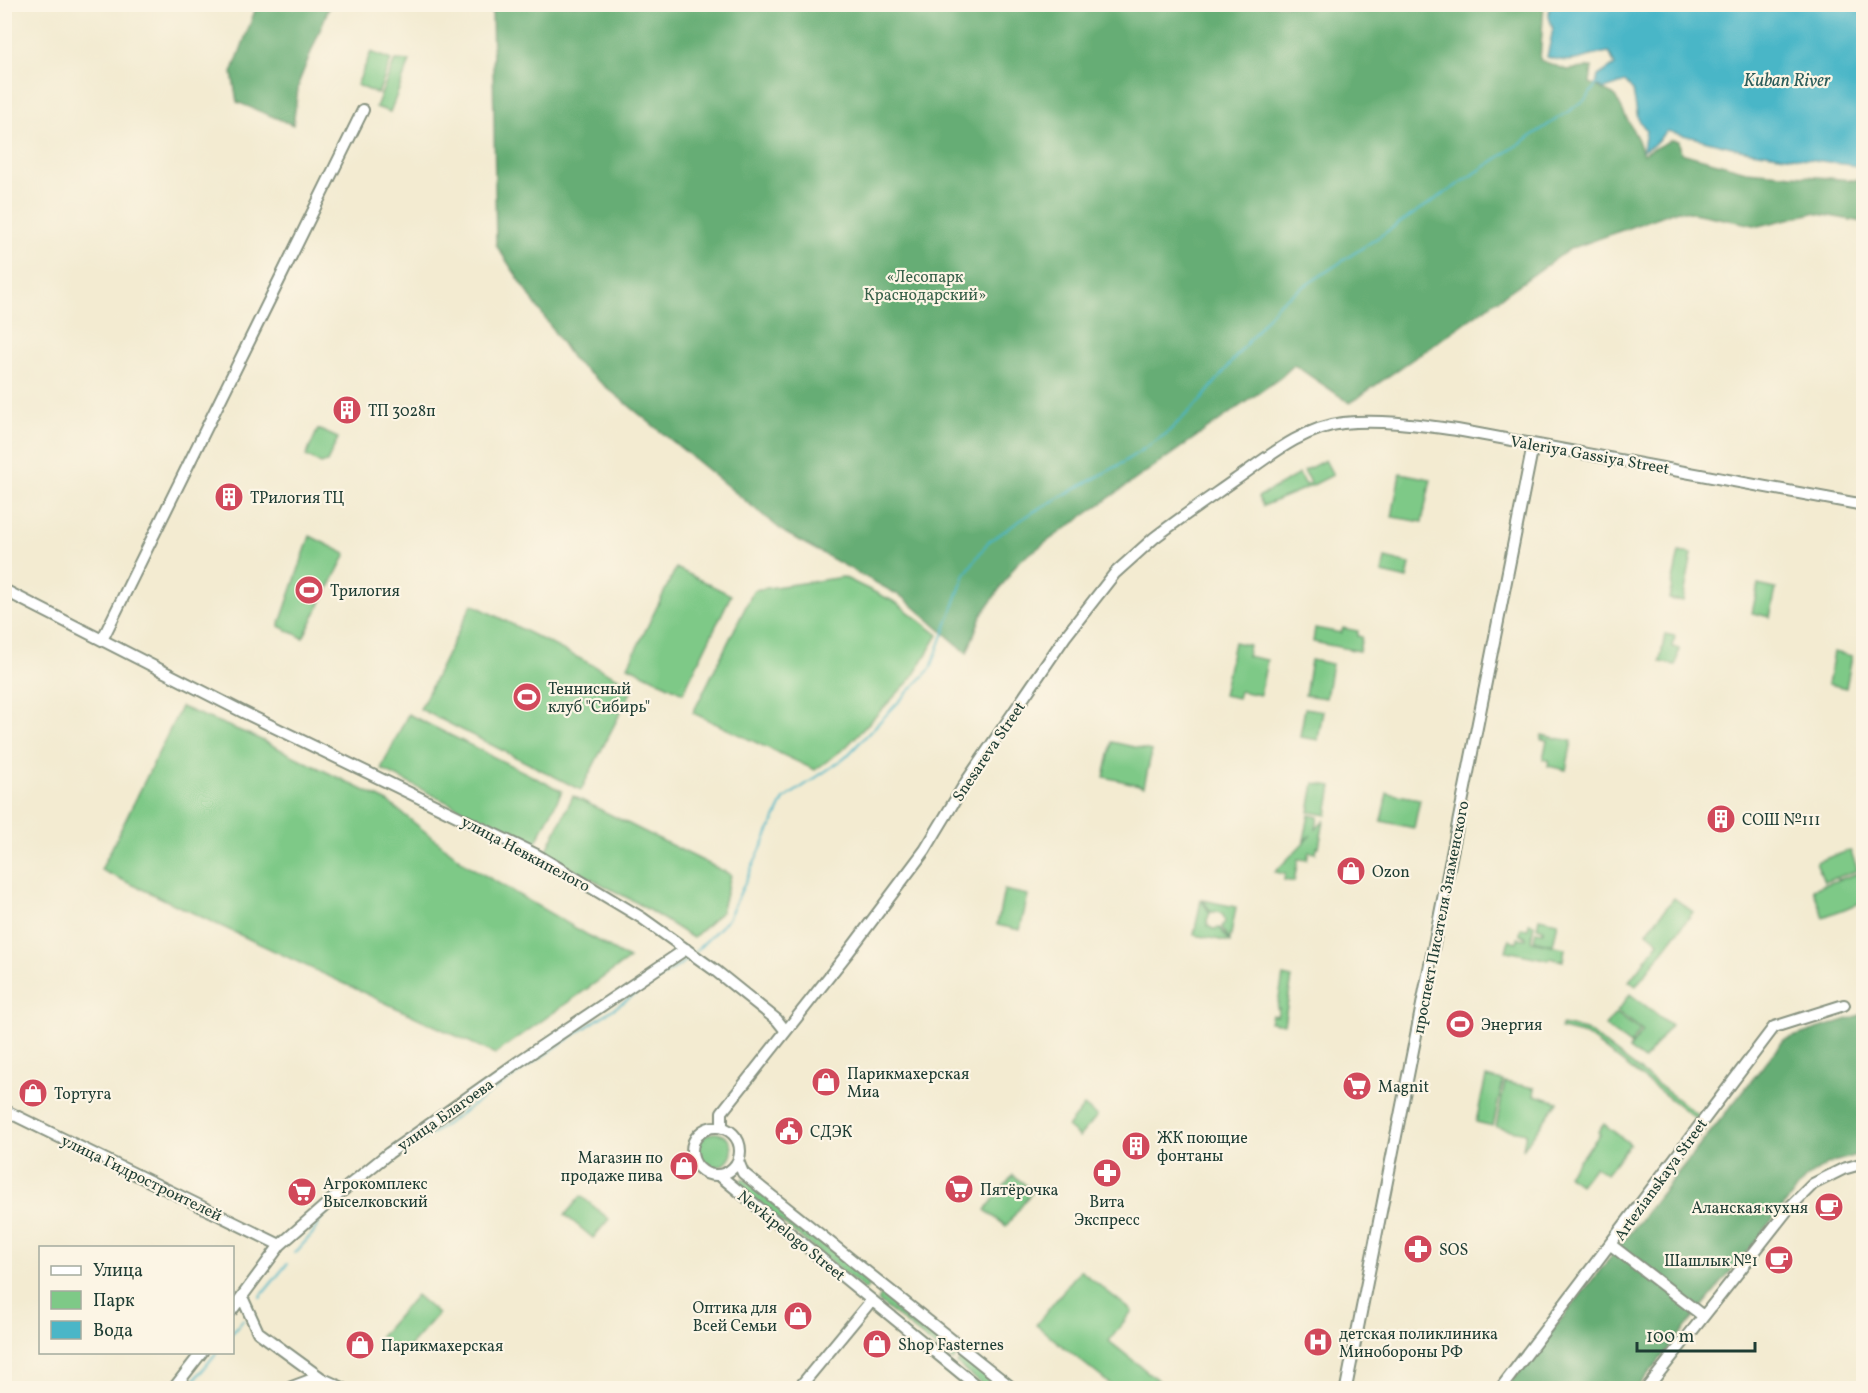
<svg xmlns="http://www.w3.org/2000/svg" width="1868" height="1393" viewBox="0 0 1868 1393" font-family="Vollkorn,serif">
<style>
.green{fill:#7ec987;stroke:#4e835e;stroke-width:1.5}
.forest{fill:#66ad74;stroke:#427554;stroke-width:1.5}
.water{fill:#4ab6c7;stroke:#347a7e;stroke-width:1.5}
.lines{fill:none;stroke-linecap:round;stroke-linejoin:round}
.stream{stroke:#4ab6c7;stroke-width:2}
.minor-casing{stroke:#899482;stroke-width:14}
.minor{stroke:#fff;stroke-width:10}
.labels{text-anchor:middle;stroke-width:4.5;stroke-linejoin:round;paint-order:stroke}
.park-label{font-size:16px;fill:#376049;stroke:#fcf5e5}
.poi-label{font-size:16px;fill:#1f3d34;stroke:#fcf5e5;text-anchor:start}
.street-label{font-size:16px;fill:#1f3d34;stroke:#fcf5e5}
.water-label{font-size:18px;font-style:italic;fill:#2a5b59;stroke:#fcf5e5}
</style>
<rect width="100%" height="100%" fill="#fcf5e5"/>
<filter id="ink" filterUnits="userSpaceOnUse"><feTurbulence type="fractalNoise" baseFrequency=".0167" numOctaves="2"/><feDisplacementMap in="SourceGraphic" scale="12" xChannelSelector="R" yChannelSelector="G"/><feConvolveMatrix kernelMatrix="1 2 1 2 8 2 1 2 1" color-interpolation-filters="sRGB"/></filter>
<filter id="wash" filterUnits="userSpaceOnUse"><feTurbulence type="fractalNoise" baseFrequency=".008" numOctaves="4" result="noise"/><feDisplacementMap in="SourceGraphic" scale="24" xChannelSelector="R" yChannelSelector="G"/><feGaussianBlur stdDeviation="1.35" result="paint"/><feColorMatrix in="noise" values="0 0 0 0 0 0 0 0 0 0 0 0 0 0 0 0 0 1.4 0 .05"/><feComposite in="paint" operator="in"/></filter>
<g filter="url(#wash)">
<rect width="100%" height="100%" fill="#f3ebd1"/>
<path class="green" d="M371,52L391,60L378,94L357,85Z
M395,60L410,61L390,112L376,107Z
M318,429L338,438L327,462L321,464L306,456Z
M1325,460L1333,475L1311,486L1263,506L1258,497L1299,474L1305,485L1310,483L1304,471Z
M1400,473L1431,479L1422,522L1392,517Z
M310,536L346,554L303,638L279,626Z
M1679,552L1692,554L1683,601L1669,599Z
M1385,558L1410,564L1407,579L1382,573Z
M676,568L731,595L683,693L628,666Z
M843,577L897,603L938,635L912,678L846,747L815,770L693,713L754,590Z
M1758,585L1776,589L1770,617L1752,613Z
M472,604L634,686L581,790L420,709Z
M1315,628L1341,633L1343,628L1358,631L1357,636L1362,637L1359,651L1313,642Z
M1665,634L1675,636L1673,647L1679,649L1676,665L1660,662Z
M1234,642L1249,645L1247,656L1267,660L1260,695L1240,691L1238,698L1223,695Z
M1834,652L1852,656L1846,688L1828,684Z
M1311,660L1332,664L1326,698L1305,695Z
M181,707L253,736L388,802L467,865L629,959L495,1054L101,870Z
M1305,708L1323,711L1318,740L1300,737Z
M408,714L562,791L534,846L381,769Z
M1542,735L1572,741L1566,770L1548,766L1549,760L1543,759L1547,740L1541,739Z
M1112,742L1152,751L1144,786L1104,777Z
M1314,783L1332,786L1327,815L1309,812Z
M1387,793L1420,799L1414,828L1381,821Z
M573,796L731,875L721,912L693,938L639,904L545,854Z
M1309,815L1318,817L1316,829L1324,821L1319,847H1317L1316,853L1309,852L1307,860L1298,859L1294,882L1284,880L1285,874L1275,872L1311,835L1304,840Z
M1850,850L1858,870L1824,882L1816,862Z
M1858,873L1863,887V902L1823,917L1813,889Z
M1004,890L1028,895L1020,930L997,925Z
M1674,898L1693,912L1636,986L1629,981L1659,942L1647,932Z
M1201,900L1210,913L1207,920L1208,926L1213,929L1220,928L1230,942L1194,935Z
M1203,900L1236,907L1230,940L1222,927L1225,921L1223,915L1218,912H1211Z
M1539,918L1558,922L1553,945L1534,940L1536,931L1543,932V929L1537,927Z
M1529,923L1534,924L1531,941L1565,948L1563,961L1550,958L1549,960L1506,951L1509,940L1517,942L1518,938L1526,939V937L1520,935L1521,928L1528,929Z
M1283,976L1292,978L1284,1024L1270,1022L1272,1015L1277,1016L1279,1008H1277Z
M1630,994L1671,1025L1644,1060L1629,1049L1643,1031L1617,1011Z
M1616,1013L1640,1031L1630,1045L1605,1026Z
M1562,1025L1586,1030L1701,1117L1698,1120L1586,1035L1561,1029Z
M1486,1077L1503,1081L1493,1126L1476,1122Z
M1505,1082L1535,1088L1534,1095L1558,1102L1523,1149L1526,1133L1496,1127Z
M1084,1106L1097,1116L1079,1137L1067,1127Z
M1604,1124L1630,1144L1606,1174L1595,1166L1580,1185L1567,1175L1600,1134L1598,1132Z
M698 1150a17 17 0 1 1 34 0a17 17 0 1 1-34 0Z
M1013,1175L1033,1191L1006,1226L985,1210Z
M743,1178L872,1281L867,1289L865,1290L737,1186Z
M581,1196L609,1219L593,1238L565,1215Z
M1080,1270L1132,1311L1109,1341L1159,1381L1152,1388H1115L1036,1325Z
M885,1292L960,1352L953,1361L878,1301L882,1293Z
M416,1295L438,1314L399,1358L377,1340Z
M964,1356L1005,1388H987L957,1364Z"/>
<path class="forest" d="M257,5H330L299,82L293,125L237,102L232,73Z
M492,5H1544L1540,60L1567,70L1592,67L1590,83L1615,96L1638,140L1643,154L1671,140L1679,141L1681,153L1746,171L1863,181V222L1813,213L1759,226L1678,210L1570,249L1350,403L1294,365L1280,378L1018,562L981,616L967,653L904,598L785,533L573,360L496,245Z
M1863,1014V1153L1827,1164L1805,1179L1637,1388H1609L1602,1383L1598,1388H1506L1784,1040Z"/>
<path class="water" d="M1549,5H1863V167L1744,150L1667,131L1652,146L1643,150L1646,130L1638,119L1633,91L1625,82L1605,89L1596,85L1598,76L1615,65L1609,52C1583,56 1574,66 1547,57L1553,29L1549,17Z"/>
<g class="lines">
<path class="stream" d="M696,951L728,919L784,799L845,758L931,668L965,574L988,542L1033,512L1119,465L1166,434L1202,399L1279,303L1566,113L1585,100L1597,84
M295,1253L313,1233L322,1217L371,1177L541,1057L690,958
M260,1297L287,1264
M232,1333L243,1320
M188,1388L217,1352"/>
</g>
</g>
<g filter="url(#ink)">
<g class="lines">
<g class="minor-casing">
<path id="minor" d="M4,590L243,712L537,855L642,918L716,971L777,1020L785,1030
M102,640L363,110
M4,1110L280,1245
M692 1151a24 24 0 1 1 48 0a24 24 0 1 1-48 0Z
M722,1128V1112L847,954L925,850L966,782L1065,637L1115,573L1154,538C1180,518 1208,499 1235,480C1268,457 1302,428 1343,423C1381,419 1420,425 1457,430L1864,505
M738,1161L743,1173L1012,1388
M719,1175L979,1388
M1611,1245L1703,1316
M242,1297L258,1332L321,1378L343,1388
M232,1310L280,1245L336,1196L389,1153L518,1062L686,949
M174,1388L202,1352
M289,1388L313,1379L321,1378
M799,1388L871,1301
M1346,1388L1533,445
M1501,1388L1774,1027L1844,1005
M1647,1388L1789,1208L1813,1184L1843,1169L1864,1163"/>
</g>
<use href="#minor" class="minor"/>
</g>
</g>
<defs>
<g id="building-disc" transform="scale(1.5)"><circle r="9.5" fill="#d1495b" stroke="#fcf5e5"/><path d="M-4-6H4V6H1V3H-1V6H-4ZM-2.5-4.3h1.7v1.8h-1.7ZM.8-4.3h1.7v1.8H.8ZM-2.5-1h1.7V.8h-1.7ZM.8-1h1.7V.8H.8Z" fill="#fff"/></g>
<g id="stadium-disc" transform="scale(1.5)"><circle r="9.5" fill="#d1495b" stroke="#fcf5e5"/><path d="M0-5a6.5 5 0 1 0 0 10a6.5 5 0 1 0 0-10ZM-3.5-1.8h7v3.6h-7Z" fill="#fff"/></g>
<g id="shop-disc" transform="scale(1.5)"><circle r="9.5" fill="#d1495b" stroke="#fcf5e5"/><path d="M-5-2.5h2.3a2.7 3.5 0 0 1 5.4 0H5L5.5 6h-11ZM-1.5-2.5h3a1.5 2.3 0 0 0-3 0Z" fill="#fff"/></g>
<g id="supermarket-disc" transform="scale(1.5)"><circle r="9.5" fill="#d1495b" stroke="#fcf5e5"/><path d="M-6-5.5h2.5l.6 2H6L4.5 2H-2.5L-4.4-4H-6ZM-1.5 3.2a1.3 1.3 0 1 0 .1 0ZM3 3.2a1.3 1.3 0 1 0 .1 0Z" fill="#fff"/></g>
<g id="civic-disc" transform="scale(1.5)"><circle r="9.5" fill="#d1495b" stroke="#fcf5e5"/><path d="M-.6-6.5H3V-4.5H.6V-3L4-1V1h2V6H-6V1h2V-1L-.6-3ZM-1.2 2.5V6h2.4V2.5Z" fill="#fff"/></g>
<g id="pharmacy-disc" transform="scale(1.5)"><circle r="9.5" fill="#d1495b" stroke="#fcf5e5"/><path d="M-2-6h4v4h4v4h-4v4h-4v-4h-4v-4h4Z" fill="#fff"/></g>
<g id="cafe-disc" transform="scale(1.5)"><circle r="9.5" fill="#d1495b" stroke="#fcf5e5"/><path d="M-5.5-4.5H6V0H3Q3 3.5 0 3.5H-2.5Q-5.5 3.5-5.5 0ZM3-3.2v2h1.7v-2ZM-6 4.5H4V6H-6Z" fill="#fff"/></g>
<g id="hospital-disc" transform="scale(1.5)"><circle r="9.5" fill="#d1495b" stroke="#fcf5e5"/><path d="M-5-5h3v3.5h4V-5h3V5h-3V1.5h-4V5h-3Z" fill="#fff"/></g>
</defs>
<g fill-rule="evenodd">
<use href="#building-disc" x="347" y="410"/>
<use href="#building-disc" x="229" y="497"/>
<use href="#stadium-disc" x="309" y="590"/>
<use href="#stadium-disc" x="527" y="697"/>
<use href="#building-disc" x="1721" y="819"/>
<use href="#shop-disc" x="1351" y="871"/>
<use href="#stadium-disc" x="1460" y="1024"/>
<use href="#shop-disc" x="826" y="1082"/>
<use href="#supermarket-disc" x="1357" y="1086"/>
<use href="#shop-disc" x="33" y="1093"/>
<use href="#civic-disc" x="789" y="1131"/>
<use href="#building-disc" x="1136" y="1146"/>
<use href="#shop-disc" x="684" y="1166"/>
<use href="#pharmacy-disc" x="1107" y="1173"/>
<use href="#supermarket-disc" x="959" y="1189"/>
<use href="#supermarket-disc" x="302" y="1192"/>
<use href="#cafe-disc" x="1829" y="1207"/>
<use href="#pharmacy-disc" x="1418" y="1249"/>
<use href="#cafe-disc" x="1779" y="1260"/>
<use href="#shop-disc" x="798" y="1316"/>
<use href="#hospital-disc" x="1318" y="1342"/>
<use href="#shop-disc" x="877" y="1344"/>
<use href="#shop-disc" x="360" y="1345"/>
</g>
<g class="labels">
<g class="park-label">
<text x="925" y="282">«Лесопарк<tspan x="925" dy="18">Краснодарский»</tspan></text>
</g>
<g class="poi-label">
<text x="368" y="416">ТП 3028п</text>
<text x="250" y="503">ТРилогия ТЦ</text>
<text x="330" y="596">Трилогия</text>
<text x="548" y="694">Теннисный<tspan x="548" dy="18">клуб "Сибирь"</tspan></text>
<text x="1742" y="825">СОШ №111</text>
<text x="1372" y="877">Ozon</text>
<text x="1481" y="1030">Энергия</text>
<text x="847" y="1079">Парикмахерская<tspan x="847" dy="18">Миа</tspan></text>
<text x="1378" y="1092">Magnit</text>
<text x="54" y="1099">Тортуга</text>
<text x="810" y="1137">СДЭК</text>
<text x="1157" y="1143">ЖК поющие<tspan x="1157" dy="18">фонтаны</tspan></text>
<text x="663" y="1163" text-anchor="end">Магазин по<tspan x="663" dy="18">продаже пива</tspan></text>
<text x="323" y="1189">Агрокомплекс<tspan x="323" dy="18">Выселковский</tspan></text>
<text x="980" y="1195">Пятёрочка</text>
<text x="1107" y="1207" text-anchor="middle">Вита<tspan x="1107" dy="18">Экспресс</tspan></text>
<text x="1808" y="1213" text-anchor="end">Аланская кухня</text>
<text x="1439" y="1255">SOS</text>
<text x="1758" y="1266" text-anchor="end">Шашлык №1</text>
<text x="777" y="1313" text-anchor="end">Оптика для<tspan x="777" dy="18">Всей Семьи</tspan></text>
<text x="1339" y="1339">детская поликлиника<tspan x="1339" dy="18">Минобороны РФ</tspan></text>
<text x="898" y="1350">Shop Fasternes</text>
<text x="381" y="1351">Парикмахерская</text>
</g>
<g class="street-label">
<text transform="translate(1590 454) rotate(10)" y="6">Valeriya Gassiya Street</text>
<text transform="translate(988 751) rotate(-56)" y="6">Snesareva Street</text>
<text transform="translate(526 853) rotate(28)" y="6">улица Невкипелого</text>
<text transform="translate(1440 917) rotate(-79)" y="6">проспект Писателя Знаменского</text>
<text transform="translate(445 1114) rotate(-35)" y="6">улица Благоева</text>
<text transform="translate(142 1177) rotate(26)" y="6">улица Гидростроителей</text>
<text transform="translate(1660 1179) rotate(-54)" y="6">Artezianskaya Street</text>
<text transform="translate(792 1235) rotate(39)" y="6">Nevkipelogo Street</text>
</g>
<g class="water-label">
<text x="1787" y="86">Kuban River</text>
</g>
</g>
<rect width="1868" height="1393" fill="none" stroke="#fcf5e5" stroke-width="24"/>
<rect x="39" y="1246" width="195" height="108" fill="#fcf5e5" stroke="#a4ab9e" stroke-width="1.5"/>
<rect x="51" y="1266" width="30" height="9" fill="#ffffff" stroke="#a4ab9e" stroke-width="1.5"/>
<text x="93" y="1276" font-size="18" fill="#1f3d34">Улица</text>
<rect x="51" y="1291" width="30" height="18" fill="#7ec987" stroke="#a4ab9e" stroke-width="1.5"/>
<text x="93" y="1306" font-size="18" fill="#1f3d34">Парк</text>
<rect x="51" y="1321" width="30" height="18" fill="#4ab6c7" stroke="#a4ab9e" stroke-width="1.5"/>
<text x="93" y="1336" font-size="18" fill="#1f3d34">Вода</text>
<path d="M1637 1342v9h118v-9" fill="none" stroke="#1f3d34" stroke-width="3"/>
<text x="1646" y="1342" font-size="18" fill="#1f3d34" stroke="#fcf5e5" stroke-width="4.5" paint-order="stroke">100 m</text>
</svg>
